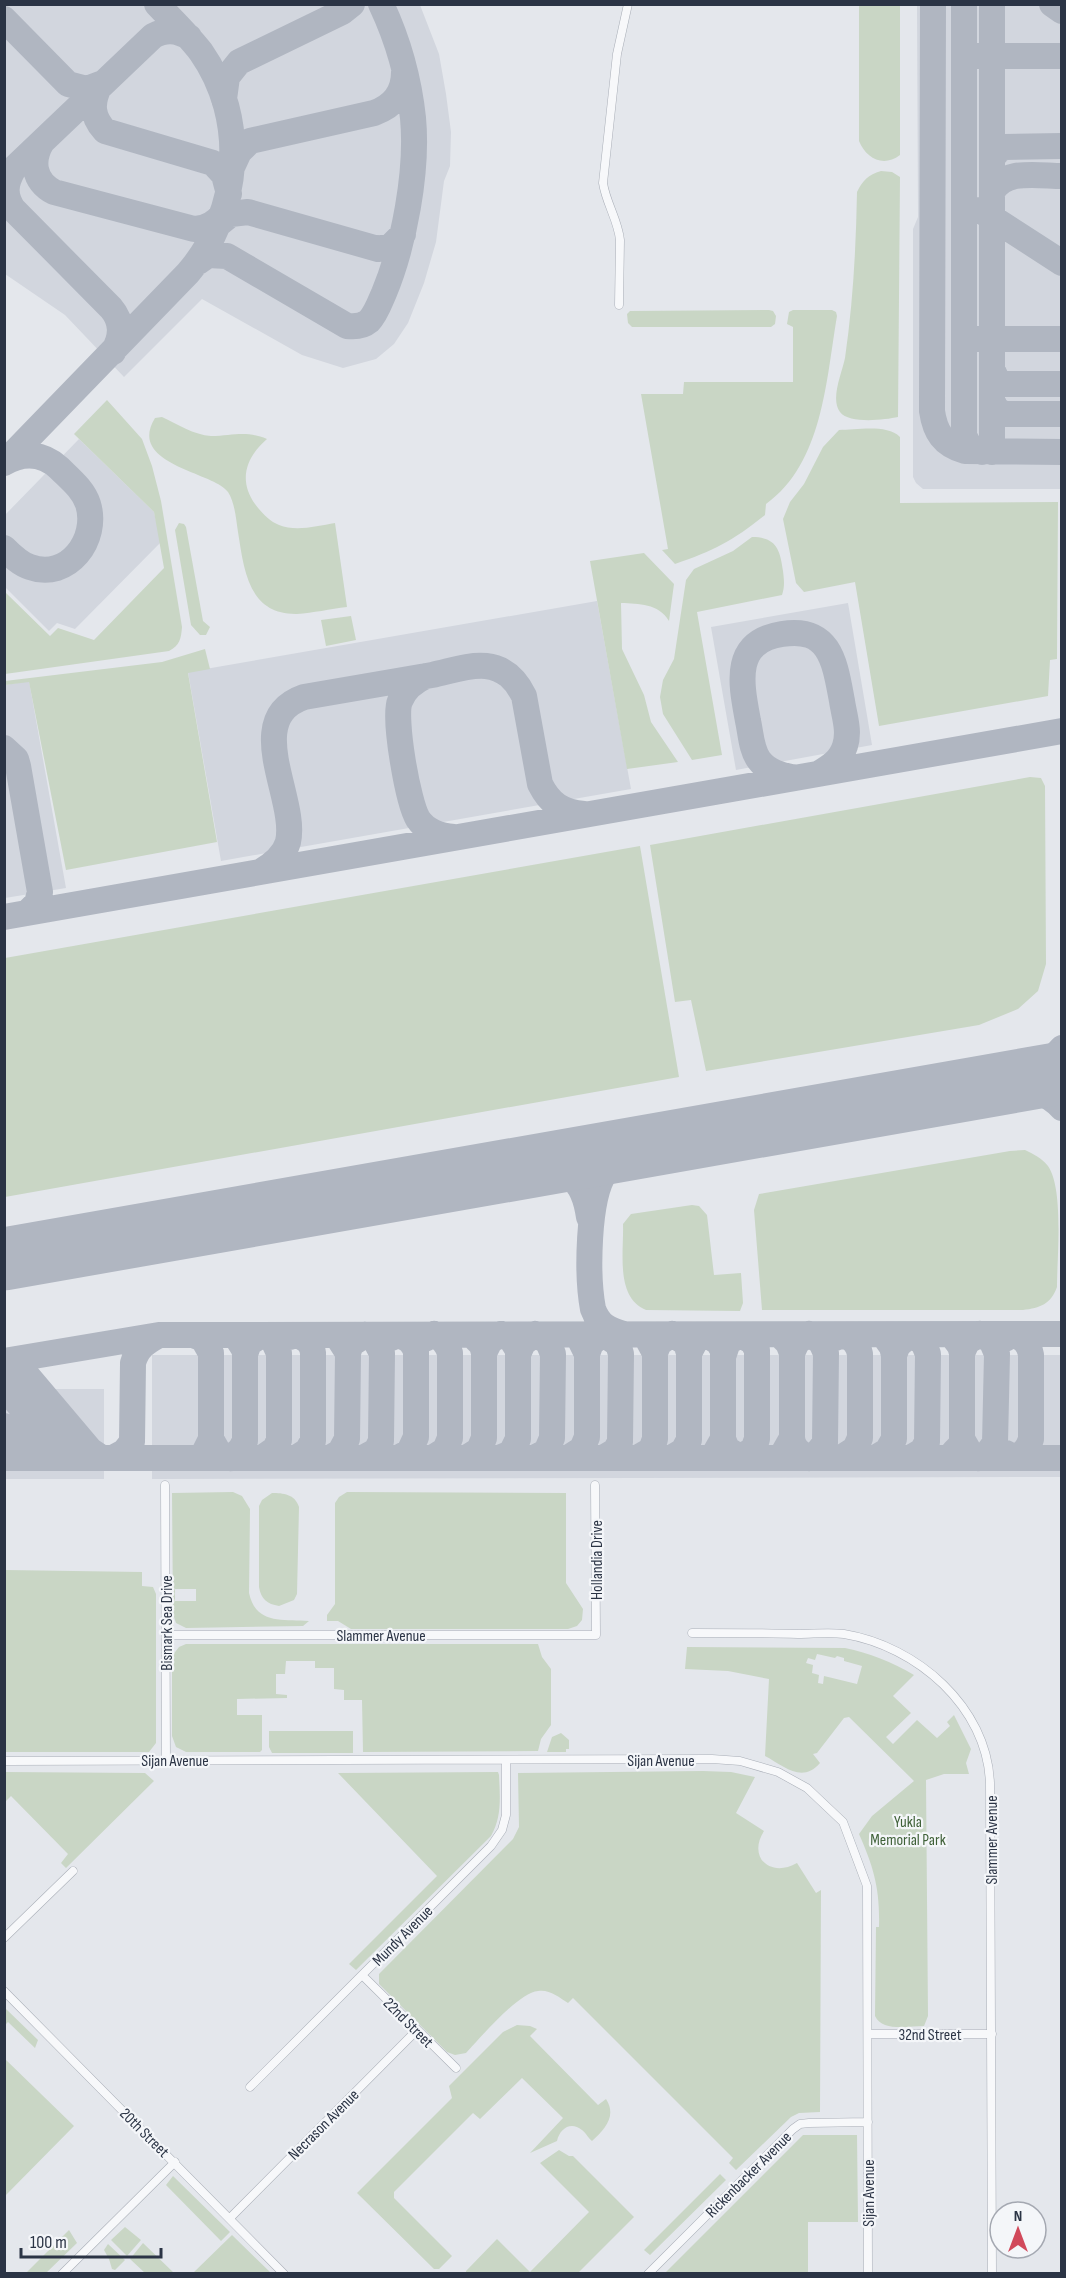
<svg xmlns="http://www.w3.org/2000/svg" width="1066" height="2278" viewBox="0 0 1066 2278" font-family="'Sofia Sans Condensed',sans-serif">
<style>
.built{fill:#d2d6de}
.green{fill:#c9d6c5;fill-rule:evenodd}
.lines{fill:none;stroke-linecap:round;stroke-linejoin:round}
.taxiway{stroke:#b0b6c1;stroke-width:26}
.runway{stroke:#b0b6c1;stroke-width:63}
.street-casing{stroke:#a9aeb7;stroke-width:9}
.street{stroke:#f7f8fa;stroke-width:8}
.labels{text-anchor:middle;stroke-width:4.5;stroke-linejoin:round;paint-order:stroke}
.street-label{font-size:16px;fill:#2b3445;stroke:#f4f6f9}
.park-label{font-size:16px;fill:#3f6138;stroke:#f4f6f9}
</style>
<rect width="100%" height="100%" fill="#e4e7ec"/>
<path class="built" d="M4,5H420L439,54L446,94L451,132L450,166L444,181L436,242L424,283L408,323L394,344L376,359L343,368L302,355L202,299L124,377L65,315L5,274Z
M917,5H1061V489H923L916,483L913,477V229L918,217Z
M79,439L154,512L161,542L75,629L57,623L49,631L5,587L4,516Z
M597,601L631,789L221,861L188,672Z
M848,603L872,745L736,770L711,627Z
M29,681L66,888L5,898V685Z
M152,1355H1061V1477L152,1479Z
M5,1389H104V1479H5Z"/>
<path class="green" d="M859,5H900V155C883,168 866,158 859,141Z
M881,171L892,172L900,177L898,417C884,420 849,424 840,412C830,399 842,373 845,358C853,303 856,248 857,192C863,180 868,175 881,171Z
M769,310L773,311L776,316L775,324L771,327H632L628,323L627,314L630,311Z
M793,310H832L836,312L837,316C826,380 823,463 766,504L765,515C733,541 713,551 675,564L662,550L668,549L641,394H683L684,382H793V327L787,324L789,312Z
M107,400L142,439L152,466L161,501L182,627C181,639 180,645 169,651L5,674V592L50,636L58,628L94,640L164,568L154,512L74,434Z
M162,417C177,424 194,435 211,436C233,436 245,430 267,439C246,457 238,480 255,504C261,512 269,521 279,525C296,532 317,526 335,523L347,607C330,609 313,613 297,614C248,615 244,569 238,532C236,519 235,503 228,492C215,472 126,465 155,418Z
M839,430C857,430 887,424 900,437V503L1058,502L1057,659L1050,660L1048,696L879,726L855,582L804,592L796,583L783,519L790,502L804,484L823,447Z
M179,523L184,524L186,527L203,621L210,627L206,635H200L191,625L175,530Z
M752,537C776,537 780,549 783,571C784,580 785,586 782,595L697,612L722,755L692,760L663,714L660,697L663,680L674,659L686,580L694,569L733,551Z
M644,553L674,584L669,621C658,603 639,604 621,603L622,649L644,695L651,722L678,762L627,769L590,561Z
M351,616L356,640L326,646L321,620Z
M205,649L210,669L188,673L217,842L66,870L29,682L5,685V681L162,662Z
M1030,777L1041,778L1045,786L1046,964L1038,991L1018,1009L979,1025L706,1071L691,1000L675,1002L650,845Z
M640,846L679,1077L5,1197V958Z
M1025,1150C1033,1154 1042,1158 1048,1166C1064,1189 1057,1258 1057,1287C1051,1304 1040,1308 1023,1310H762L754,1210L759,1194L1010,1151Z
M692,1205L699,1206L707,1215L714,1275L741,1273L743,1303L740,1311L646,1310C615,1297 624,1252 623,1224L631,1214Z
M233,1492L242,1496L250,1509L249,1593C256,1625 282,1619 309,1621L303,1626L186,1628L176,1623L173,1614L172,1493ZM196,1589V1601H175V1589Z
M347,1492L566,1493V1583L583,1609L582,1620L577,1626L568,1629H351L338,1621H327V1615L335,1604V1503L339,1497Z
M272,1493C283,1493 295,1494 299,1507L297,1594L294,1600L279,1606C267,1604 261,1599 259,1587V1506L262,1500Z
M5,1570L142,1572V1586L153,1587L156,1594V1743L149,1752H5Z
M186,1644H538L542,1657L551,1669V1725L541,1739L538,1751L363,1752L362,1700H344V1690L334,1689V1668H315V1661H286L285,1674H276V1694L287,1695V1698L237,1699V1715H262V1750L260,1752H186L176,1747L172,1736V1656L179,1647Z
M687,1647L845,1648C869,1653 892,1662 914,1675L893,1696L911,1713L886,1737L893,1744L917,1720L937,1738L950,1726L947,1722L954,1715L971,1749L966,1763L969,1774H944L926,1780L928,2016L924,2026C909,2026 882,2032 875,2016L876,1927H879C880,1889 874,1868 859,1834L872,1816L914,1781L849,1717L844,1718L817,1753L813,1754L820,1763C802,1784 784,1766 765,1756L769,1679L728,1671L685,1669ZM817,1654L835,1658L837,1656L844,1658V1661L862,1666L857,1684L824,1676L823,1684L818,1683L819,1675L812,1673L813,1665L806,1663L808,1658L815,1660Z
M269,1731H353V1753H272L269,1747Z
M561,1733L569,1740V1749H566V1752H547L552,1737Z
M703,1771L731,1772L755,1777L736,1813L764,1831C747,1858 771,1878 797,1863L816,1893L821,1890L820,2112L799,2113L791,2117L736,2170L729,2163L733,2158L573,1998L568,2003C559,1997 549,1989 538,1991C518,1993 481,2037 466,2053L455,2055L447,2052L379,1984V1974L513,1839L519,1827L518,1773Z
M5,1772L145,1773L154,1781L66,1868L61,1863L68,1854L11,1796L5,1802Z
M498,1772L499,1775C500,1797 502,1817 491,1836L356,1970L349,1964L437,1876L338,1773Z
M4,2007L38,2040L35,2048L8,2022L5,2025Z
M517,2025L530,2026L537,2029L530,2036L598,2105L606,2099C617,2116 605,2129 592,2141C588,2138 587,2134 582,2130C571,2121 560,2128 557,2141L530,2153L563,2118L522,2078L480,2119L473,2113L394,2192V2198L452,2256L439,2269H434L357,2193L452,2098L449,2086L503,2032Z
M4,2058L74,2126L5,2196H4Z
M803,2135H857L858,2222H808V2273H665Z
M559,2150L569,2156H573L634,2217L578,2273H466V2271L497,2239L530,2272L589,2212L540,2163Z
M720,2174L726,2180L650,2255L644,2250Z
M173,2176L230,2232L221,2241L166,2185Z
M125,2227L141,2240L127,2256L111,2240Z
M69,2230L77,2243L46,2273H26Z
M232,2235L271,2273H193Z
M143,2243L174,2273H145L130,2259Z
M108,2244L125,2260L115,2270L112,2269L109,2259L104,2250Z"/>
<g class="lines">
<path class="taxiway" d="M933,4L932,411C935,432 943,445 965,451L1062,452
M964,4V436L970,447L982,452
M1052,4L1062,11
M4,19L68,84L87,89L103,83
M977,56H1062
M99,87C91,104 92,117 105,131L213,163L224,175L229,194
M224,99L227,77L239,62L342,12L352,4
M42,142C31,160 33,181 54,192L194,229C207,229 217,222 224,212
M992,158L999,150L1004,147L1062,146
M233,165L239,152L250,141L374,113C393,106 404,93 404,72
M13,170C5,184 4,195 13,209L111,308C123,322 122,337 113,352
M4,178L153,36C166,29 176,30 189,37
M992,193C1003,168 1039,176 1062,176
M980,210L1062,263
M220,223L231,214L248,212L378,249L391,246L403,234
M198,262L208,255L227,256L347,326C355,327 363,326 369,321C376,314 380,302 384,293C404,245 418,171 413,118C409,80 398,40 381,4
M975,339H1062
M992,369L997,380L1005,384H1062
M992,400L996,409L1004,414H1062
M992,452V4
M4,463L188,273C241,212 248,119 201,52C188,35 172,20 157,4
M4,463C23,452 43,453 59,468C70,479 83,489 88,504C99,539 68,581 30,567C20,564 12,556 4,548
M426,676C415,681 405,688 400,701C393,717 408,803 418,819C426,831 440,836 454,837
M4,748L16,759L18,766L40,892L37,903L27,913
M795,778C781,775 768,772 759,760C751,749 751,734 748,721C741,683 732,642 782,634C831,626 835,664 842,701C844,715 850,731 845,746C841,760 830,767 818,774
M260,872C272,865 284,856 288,842C298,799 241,719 304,697C347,690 389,682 432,675C448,672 469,664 486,666C505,668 516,680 524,696L540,784C550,804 562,812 584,814
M4,917L1062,731
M1015,1081L1048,1063L1062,1048
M1004,1083C1026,1087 1046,1091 1062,1108
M524,1167C564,1167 583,1174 589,1217
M624,1334C608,1330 599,1325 593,1309C587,1277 587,1197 606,1171C616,1158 630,1152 645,1146
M193,1335L203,1339L211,1353V1439L204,1453
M290,1337L296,1335C306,1338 312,1343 313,1353V1441L307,1451L296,1458
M391,1338L398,1335C408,1338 413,1342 416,1352V1437L409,1452L398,1458
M783,1338L788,1343L792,1353V1438L784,1452
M835,1338L843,1335C853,1338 858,1344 860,1354V1438L855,1449L841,1458
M954,1338L960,1346L962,1353V1439L961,1445L954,1452
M425,1339L434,1334C442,1339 447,1343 450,1353V1438L445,1450L432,1458
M1005,1339L1013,1334C1023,1338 1029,1343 1031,1355V1439C1028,1449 1023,1454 1014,1458L1006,1453
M348,1353L351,1344L365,1335L375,1340L382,1353L381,1441L376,1451L363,1458
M484,1353L490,1341L501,1334L511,1339L518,1350V1439L511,1453L499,1458
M655,1353L659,1343L672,1334L686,1343L689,1353V1440L683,1451L671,1458
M689,1353L696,1340L707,1335L718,1342L723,1350V1439L715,1453
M245,1354L249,1343L262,1335L273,1340L279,1353V1440L275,1449L262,1458
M518,1354L523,1343L535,1334L548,1342L553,1354L552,1438L546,1452L534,1458
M587,1354L591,1343L603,1334L618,1344L621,1354L620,1442L615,1451L603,1458
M894,1355L898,1345L910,1335L923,1342L928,1354L927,1442L922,1451L910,1458
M4,1361L159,1335L1062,1334
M5,1361L15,1363L19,1366L90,1450L102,1458
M4,1387L58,1451L70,1458
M4,1426L26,1452L39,1458
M792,1438C793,1449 800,1453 809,1458L817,1453L825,1443L826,1353L821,1342L809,1334L797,1342L792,1353
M211,1439L219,1453L230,1458L240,1450L245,1441V1354L244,1349L239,1341
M723,1439L727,1449L740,1457L753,1450L757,1439V1350L752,1341L740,1335L728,1342L724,1354
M962,1439L969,1451L978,1458L987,1454L995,1443L997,1354L991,1340L980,1334L967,1342L962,1353
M877,1457L887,1451L894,1439V1355L892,1347L887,1340
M4,1458H1062
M113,1458L124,1452L132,1442L133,1363C137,1348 146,1342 159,1335
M330,1458L340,1452L347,1439L348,1353L339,1339
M466,1458L479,1450L484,1438V1353L482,1345L476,1339
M568,1458L582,1449L587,1437V1354L580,1340
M637,1458L651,1450L655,1439V1353L648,1340"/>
<path class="runway" d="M4,1259L1062,1073"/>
<g class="street-casing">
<path id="street" d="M619,305L620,240C618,220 606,203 603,183L617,54L628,4
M165,1485L166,1760
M692,1633C727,1633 762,1633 798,1634C813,1634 829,1632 844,1634C917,1646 987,1707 990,1783L992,2274
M166,1635H596L595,1485
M4,1761L712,1759L740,1761L778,1772L807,1788L843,1822L867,1886L868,2274
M4,1938L73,1871
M362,1975L456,2068
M4,1991L284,2274
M868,2034H992
M250,2087L491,1846L502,1830L506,1815V1761
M230,2218L417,2030
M62,2274L175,2162
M648,2274L793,2129L800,2124L809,2123L868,2122"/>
</g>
<use href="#street" class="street"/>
</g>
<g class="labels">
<g class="street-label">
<text transform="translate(596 1560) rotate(-90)" y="6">Hollandia Drive</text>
<text transform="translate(166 1623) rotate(-90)" y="6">Bismark Sea Drive</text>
<text x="381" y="1641">Slammer Avenue</text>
<text x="175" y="1766">Sijan Avenue</text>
<text x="661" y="1766">Sijan Avenue</text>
<text transform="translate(991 1840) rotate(-90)" y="6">Slammer Avenue</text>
<text transform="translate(402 1935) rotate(-45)" y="6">Mundy Avenue</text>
<text transform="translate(409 2022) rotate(45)" y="6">22nd Street</text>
<text x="930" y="2040">32nd Street</text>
<text transform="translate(323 2124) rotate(-45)" y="6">Necrason Avenue</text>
<text transform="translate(145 2132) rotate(45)" y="6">20th Street</text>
<text transform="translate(748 2174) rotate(-45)" y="6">Rickenbacker Avenue</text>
<text transform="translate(868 2193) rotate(-90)" y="6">Sijan Avenue</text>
</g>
<g class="park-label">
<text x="908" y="1827">Yukla<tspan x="908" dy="18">Memorial Park</tspan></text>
</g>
</g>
<rect width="1066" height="2278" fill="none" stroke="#2b3445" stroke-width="12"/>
<g transform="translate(1018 2230)"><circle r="28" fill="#f4f6f9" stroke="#a4a8b1" stroke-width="1.5"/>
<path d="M0-4.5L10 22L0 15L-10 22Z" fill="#d1495b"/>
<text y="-9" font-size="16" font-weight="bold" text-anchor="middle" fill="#2b3445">N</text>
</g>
<path d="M21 2248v9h140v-9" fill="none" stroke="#2b3445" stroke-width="3"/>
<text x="30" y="2248" font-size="18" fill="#2b3445" stroke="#f4f6f9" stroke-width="4.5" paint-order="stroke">100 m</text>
</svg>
